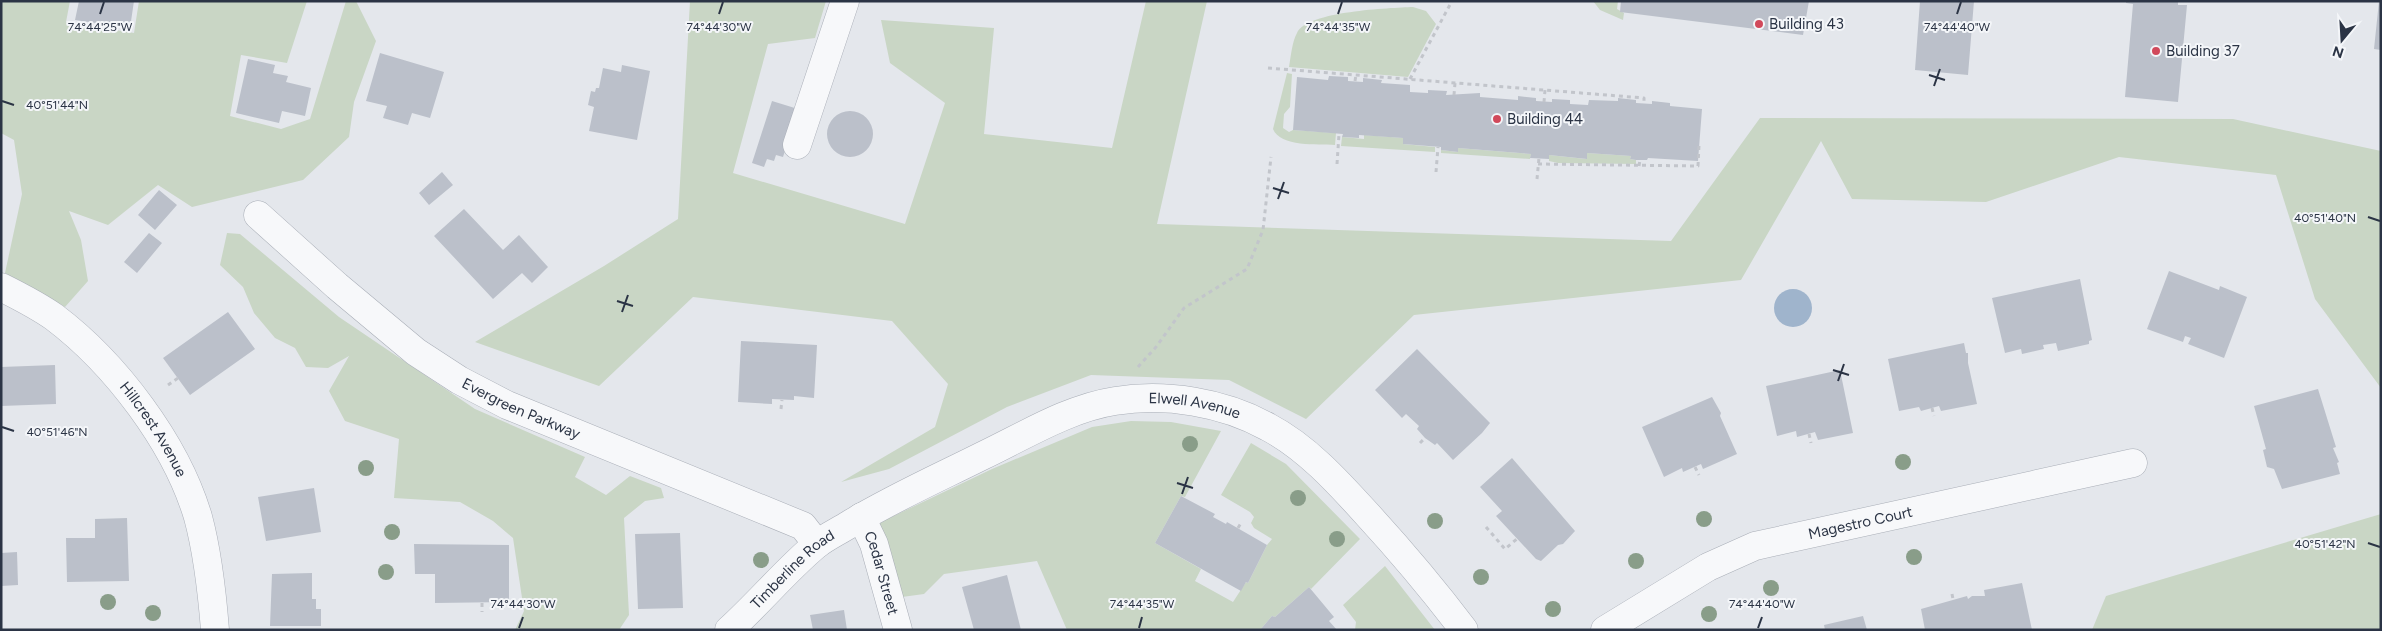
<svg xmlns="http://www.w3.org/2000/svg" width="2382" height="631" viewBox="0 0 2382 631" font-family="Figtree,sans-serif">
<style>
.green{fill:#c9d6c5}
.water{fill:#9fb4cc}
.building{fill:#bbc0ca}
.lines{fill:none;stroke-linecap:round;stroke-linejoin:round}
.minor-casing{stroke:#a9aeb7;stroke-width:29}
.path{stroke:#c2c5cb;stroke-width:3;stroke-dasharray:4 4;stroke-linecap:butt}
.minor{stroke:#f7f8fa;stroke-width:28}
.tree{fill:#899d89}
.ticks{fill:none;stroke:#2b3445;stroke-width:2}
.poi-dot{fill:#d1495b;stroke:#f4f6f9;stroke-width:2}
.labels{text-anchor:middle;stroke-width:4;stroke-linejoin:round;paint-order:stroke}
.poi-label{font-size:15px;fill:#2b3445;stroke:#f4f6f9;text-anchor:start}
.street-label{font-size:15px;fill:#2b3445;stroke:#f4f6f9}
.ticks-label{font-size:12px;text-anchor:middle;fill:#2b3445;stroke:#f4f6f9;stroke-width:4;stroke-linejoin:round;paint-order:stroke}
</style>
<rect width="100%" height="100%" fill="#e4e7ec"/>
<path class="green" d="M1,1H70L66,22L134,33L139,1H307L287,63L241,55L230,116L281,129L310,119L346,1H356L376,41L354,102L349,137L303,180L192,207L158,185L108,225L69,211L81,240L88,281L65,307L5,273L22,194L14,140L1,133Z
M690,1H826L815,38L768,44L733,173L905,224L945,103L890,63L881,20L994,28L984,134L1112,148L1146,1H1207L1157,224L1671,241L1760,118L2233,119L2381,151V388L2315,299L2276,175L2119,157L1986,202L1852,199L1821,141L1741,280L1414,315L1306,419L1229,380L1091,375L1007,407L889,469L841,482L935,427L948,384L892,321L693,297L599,386L475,342L604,266L678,219Z
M1593,1H1618L1617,9L1624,13L1623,20L1600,10Z
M1413,7L1426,11L1436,24L1408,77L1289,67C1291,56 1292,42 1297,33C1307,11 1390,8 1413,7Z
M1287,73L1292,74L1290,107L1284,114L1283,128L1289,132L1293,130L1336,133L1335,145C1318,144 1280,147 1273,129Z
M1364,135L1403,138V144L1435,147V152L1341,146L1342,137L1364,139Z
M1458,148L1531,154L1530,159L1441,153V150L1458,152Z
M1587,153L1631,156L1630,159L1636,160V164L1558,163L1549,161V155L1586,159Z
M227,233L240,234L339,317L475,409L585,457L575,477L606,495L630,476L661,488L664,498L645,501L624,518L629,615L619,630H515L524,611L513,538L493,521L460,502L394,498L399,439L345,421L329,391L349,356L328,368L306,367L295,348L275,338L254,313L243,287L220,265Z
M1131,421L1171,422L1221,431L1185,497L1181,496L1155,543L1201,569L1195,581L1233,602L1246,582L1248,583L1267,545L1272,539L1254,528L1251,523L1254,517L1250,512L1221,495L1251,443L1286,464L1360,539L1311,589L1309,587L1275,617L1272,616L1260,630H1067L1037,561L944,574L924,594L902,597L879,523L992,469L1092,427Z
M2381,514V630H2092L2106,596Z
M1385,566L1435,630H1355L1356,622L1343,605Z"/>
<path class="water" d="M1774 308a19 19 0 1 1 38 0a19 19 0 1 1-38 0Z"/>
<path class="building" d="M79,1H134L130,28L75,20Z
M1621,1H1809L1803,35L1620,12Z
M1920,1H1974L1968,75L1915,70Z
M2126,1H2178V5H2187L2178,102L2125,97L2133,4L2126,3Z
M2379,1H2381V50L2374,49Z
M380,53L444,72L430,118L412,113L408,125L383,118L387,106L366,101Z
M248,59L275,65L273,73L288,76L286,82L311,88L305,116L282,111L279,123L236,113Z
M622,65L650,71L637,140L589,131L594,107L588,105L591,91L595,92L596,88H599L603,68L621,72Z
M1329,76L1348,77V81L1363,82V78L1382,80L1381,83L1410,85V92L1428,93V90L1447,91L1446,95L1480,93V97L1518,100V96L1536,98V101L1552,102V99L1570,100V104L1588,105L1589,100L1618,101V98L1636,100V103L1652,104V101L1670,103V106L1702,109L1698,161L1648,158L1647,160H1636L1630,159L1631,156L1587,153V159L1549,155V159L1530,158L1531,154L1458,148V152L1441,150V147L1403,144V138L1359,135V138L1342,137L1343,134L1293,130L1297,77L1328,80Z
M772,101L798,109L783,157L776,155L774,161L767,159L764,167L752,163Z
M827 134a23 23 0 1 1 46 0a23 23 0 1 1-46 0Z
M442,172L453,185L429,205L419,193Z
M159,190L177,205L155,230L138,215Z
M464,209L503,250L519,235L548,267L532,283L522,273L493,299L434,236Z
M149,233L162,243L137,273L124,262Z
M2169,271L2219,290L2220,286L2247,297L2224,358L2188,344L2191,338L2185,336L2183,342L2147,329Z
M2080,279L2092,340L2089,341V344L2058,351L2056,343L2043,345L2044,349L2022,354L2021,349L2005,353L1992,298Z
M228,312L255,349L190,395L163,358Z
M741,341L817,345L814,398L794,396V400L772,399V404L738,402Z
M1964,343L1966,353H1968V363L1977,404L1941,411L1939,406L1921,411L1919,407L1899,411L1888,359Z
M1417,349L1490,423L1482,433L1453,460L1437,443L1435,445L1425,438L1417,429L1419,426L1406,414L1402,418L1375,390Z
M55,365L56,404L1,406V367Z
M1840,370L1853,433L1818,440L1815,432L1797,437L1796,431L1777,436L1766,386Z
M2318,389L2336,447L2333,448L2339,462L2337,463L2340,474L2282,489L2274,469L2267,467L2263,450L2266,449L2254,406Z
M1712,397L1721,413L1720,416L1737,454L1703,469L1701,464L1683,472L1682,468L1664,477L1642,427Z
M1512,458L1575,531L1563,544L1558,545L1541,561L1536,559L1496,516L1502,511L1480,487Z
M314,488L321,532L266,541L258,497Z
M1181,496L1215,514L1213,517L1226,524L1227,522L1267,545L1248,583L1246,582L1241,591L1155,543Z
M127,518L129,581L67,582L66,538H95V519Z
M680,533L683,608L638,609L635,534Z
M414,544L509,545V602L435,603V574H415Z
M17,552L18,585L1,586V553Z
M312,573V599H316V609H321V626H270L272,574Z
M1007,575L1021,630H974L962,587Z
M2022,583L2032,630H1925L1921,609L1967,596L1968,599L1972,596H1985L1984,590Z
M1309,587L1334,617L1329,621L1337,630H1260L1272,616L1275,617Z
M844,610L847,630H813L810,615Z
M1863,616L1867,630H1825L1824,625Z"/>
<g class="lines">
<g class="minor-casing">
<g id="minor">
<path d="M797,145L845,1"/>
<path id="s1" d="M258,215L337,286L416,352L459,380L507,405L803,526L817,544"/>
<path id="s2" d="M1,287C19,296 37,305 54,317C115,363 176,443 198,517C208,554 212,592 215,630"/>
<path id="s3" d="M861,517L874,544L898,630"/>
<path id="s4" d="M729,630C759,603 785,571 816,545C826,537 839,531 850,524C893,498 938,478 982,456C1024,436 1069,408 1115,401C1166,393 1223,402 1268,427C1306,447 1337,481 1366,513C1400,550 1433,589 1464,630"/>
<path id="s5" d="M1605,630L1708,567L1755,546L2133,463"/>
</g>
</g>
<path class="path" d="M1268,68L1644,98V104
M1410,79L1452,1
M1355,81L1356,75
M1454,95L1455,83
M1544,102L1545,90
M1337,164L1339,134
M1538,164L1698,166L1699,145
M1639,166L1640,160
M1436,172L1438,147
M1537,179L1539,158
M1138,367L1156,347L1184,308L1247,269L1263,230L1271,157
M168,385L178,378
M1932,408L1934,416
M781,409L782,400
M1809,434L1811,443
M1420,443L1425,438
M1695,467L1699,475
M1486,527L1505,549L1518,538
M1238,528L1241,523
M1952,594L1953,599
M482,603V612"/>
<use href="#minor" class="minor"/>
</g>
<g class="tree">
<circle cx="1190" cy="444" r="8"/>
<circle cx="1903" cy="462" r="8"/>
<circle cx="366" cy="468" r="8"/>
<circle cx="1298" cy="498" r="8"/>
<circle cx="1704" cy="519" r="8"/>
<circle cx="1435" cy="521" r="8"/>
<circle cx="392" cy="532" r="8"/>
<circle cx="1337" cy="539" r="8"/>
<circle cx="1914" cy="557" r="8"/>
<circle cx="761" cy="560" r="8"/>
<circle cx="1636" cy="561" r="8"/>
<circle cx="386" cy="572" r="8"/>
<circle cx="1481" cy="577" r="8"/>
<circle cx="1771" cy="588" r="8"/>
<circle cx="108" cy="602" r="8"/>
<circle cx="1553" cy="609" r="8"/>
<circle cx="153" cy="613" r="8"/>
<circle cx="1709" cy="614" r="8"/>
</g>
<path class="ticks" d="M100,14L104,2M719,14L723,2M1338,14L1342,2M1957,14L1961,2M1929,75L1945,80M1934,86L1940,69M2,101L14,105M1273,188L1289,193M1278,199L1284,182M2368,217L2380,221M617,301L633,306M622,312L628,295M1833,370L1849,375M1838,381L1844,364M2,427L14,431M1177,483L1193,488M1182,494L1188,477M2368,543L2380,547M519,628L523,617M1139,628L1142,617M1758,628L1762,617"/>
<g class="poi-dot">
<circle cx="1759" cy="24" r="5"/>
<circle cx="2156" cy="51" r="5"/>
<circle cx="1497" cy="119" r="5"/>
</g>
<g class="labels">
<g class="poi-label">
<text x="1769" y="29">Building 43</text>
<text x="2166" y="56">Building 37</text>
<text x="1507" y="124">Building 44</text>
</g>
<g class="street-label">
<text dy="5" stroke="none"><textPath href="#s1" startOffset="329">Evergreen Parkway</textPath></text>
<text dy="5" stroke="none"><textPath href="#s4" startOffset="535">Elwell Avenue</textPath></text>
<text dy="5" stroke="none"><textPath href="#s2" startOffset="212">Hillcrest Avenue</textPath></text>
<text dy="5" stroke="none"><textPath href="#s5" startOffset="280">Magestro Court</textPath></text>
<text dy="5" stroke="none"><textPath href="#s4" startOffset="88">Timberline Road</textPath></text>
<text dy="5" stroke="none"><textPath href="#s3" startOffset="60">Cedar Street</textPath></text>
</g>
</g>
<g class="ticks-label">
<text x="100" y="31">74°44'25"W</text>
<text x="719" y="31">74°44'30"W</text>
<text x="1338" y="31">74°44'35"W</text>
<text x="1957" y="31">74°44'40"W</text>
<text x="57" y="109">40°51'44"N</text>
<text x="2325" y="222">40°51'40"N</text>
<text x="57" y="436">40°51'46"N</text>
<text x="2325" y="548">40°51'42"N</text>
<text x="523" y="608">74°44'30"W</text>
<text x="1142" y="608">74°44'35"W</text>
<text x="1762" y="608">74°44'40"W</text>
</g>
<rect width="2382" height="631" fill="none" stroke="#2b3445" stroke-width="5"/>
<g transform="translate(2342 40) rotate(198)" stroke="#f4f6f9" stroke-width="4" paint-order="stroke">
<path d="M0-4L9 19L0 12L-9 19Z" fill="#2b3445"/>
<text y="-8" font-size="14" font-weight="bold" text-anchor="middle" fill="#2b3445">N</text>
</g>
</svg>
